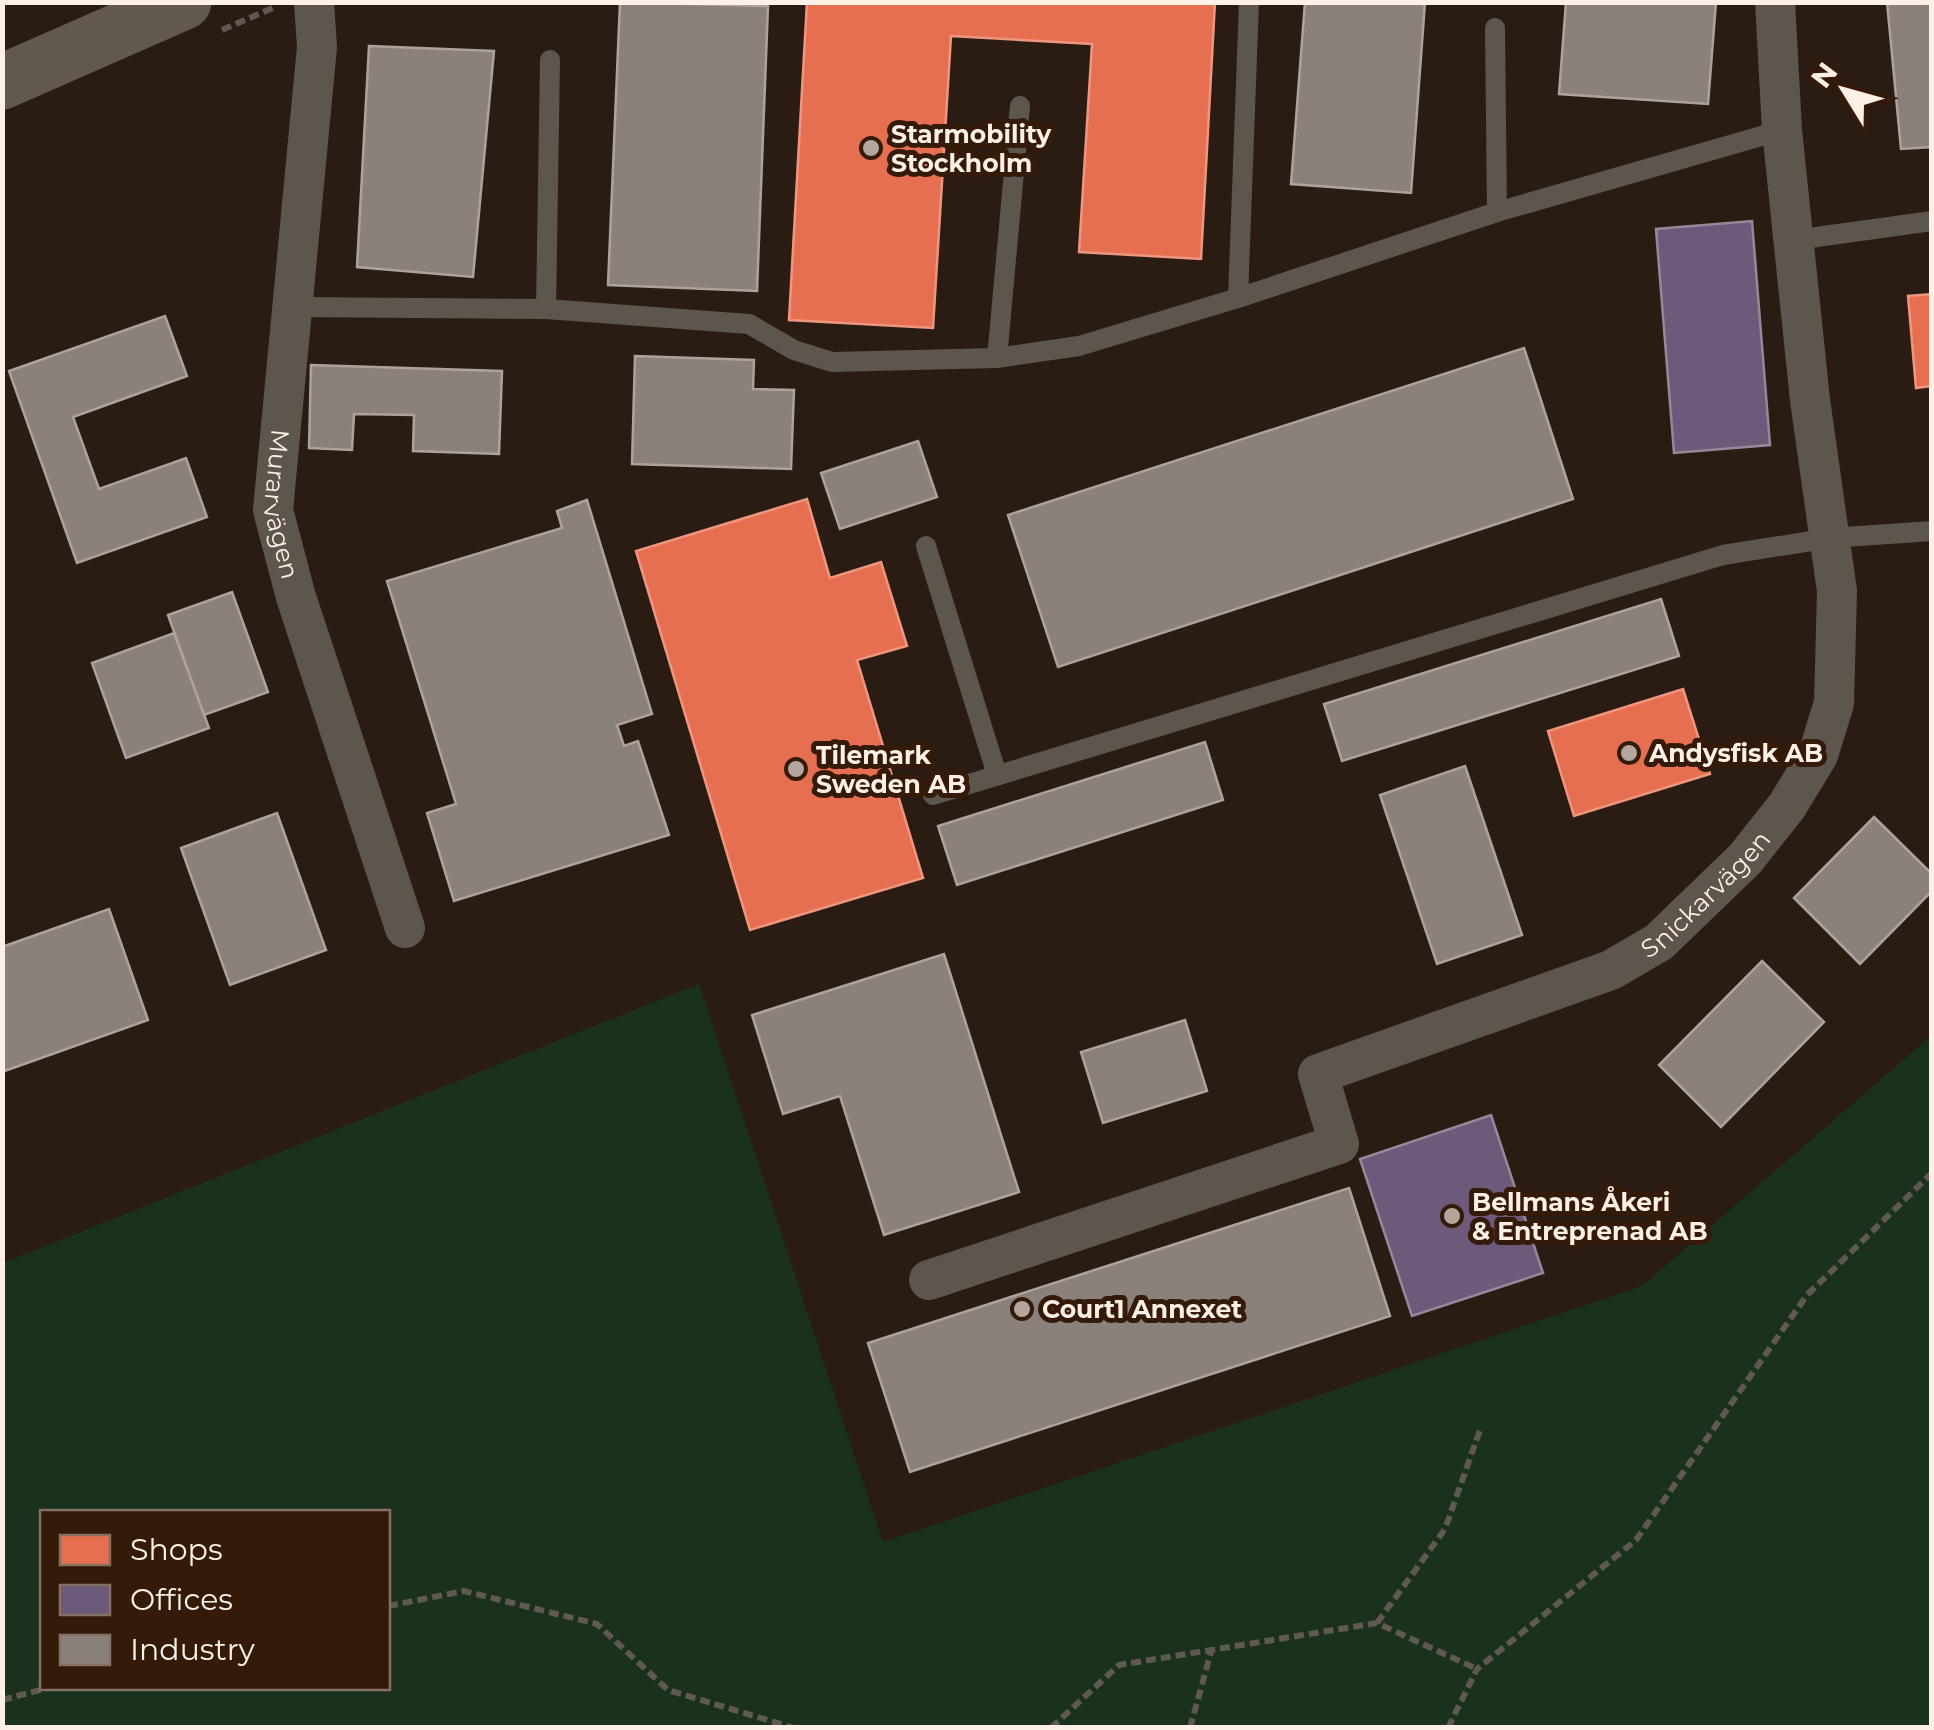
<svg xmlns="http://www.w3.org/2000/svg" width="1934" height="1730" viewBox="0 0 1934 1730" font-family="Montserrat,sans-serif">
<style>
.green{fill:#1a311d;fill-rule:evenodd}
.shops{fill:#e76f51;stroke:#ee967e;stroke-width:2.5}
.offices{fill:#6d597a;stroke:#98869b;stroke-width:2.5}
.industry{fill:#8a817c;stroke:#ada29c;stroke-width:2.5}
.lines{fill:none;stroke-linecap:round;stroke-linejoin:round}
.path{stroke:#605852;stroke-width:6;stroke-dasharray:10 5;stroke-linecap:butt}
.lane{stroke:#5d564f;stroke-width:20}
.street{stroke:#5d564f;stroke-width:40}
.secondary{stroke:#61584f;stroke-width:55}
.poi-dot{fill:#b4a69d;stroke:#341a09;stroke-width:4}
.labels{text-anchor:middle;stroke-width:10;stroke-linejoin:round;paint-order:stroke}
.poi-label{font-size:25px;font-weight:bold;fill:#fef0e7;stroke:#341a09;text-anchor:start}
.street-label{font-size:25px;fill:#fef0e7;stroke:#341a09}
</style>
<rect width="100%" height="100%" fill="#2a1c13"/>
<path class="green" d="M699,984L883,1542L1642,1286L1931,1036V1727H3V1263ZM42,1512H388V1688H42Z"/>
<path class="shops" d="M807,2H1215L1201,259L1079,252L1092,44L951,36L933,328L789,320Z
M1932,294V386L1916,388L1908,296Z
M807,499L830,578L881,562L907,646L857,660L923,878L750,930L636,551Z
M1683,689L1710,774L1574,816L1548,731Z"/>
<path class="offices" d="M1752,221L1770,445L1674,453L1656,229Z
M1491,1115L1543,1273L1412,1316L1360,1159Z"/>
<path class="industry" d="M620,2L768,6L757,291L608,285Z
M1305,2H1425L1411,193L1291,184Z
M1566,2H1716L1708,104L1559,94Z
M1887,2H1932V147L1901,149Z
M369,46L494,51L473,277L357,267Z
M165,316L187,376L73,417L99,489L186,458L207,517L77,563L9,371Z
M1524,348L1573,499L1058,667L1008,515Z
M635,356L754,360L753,389L794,390L791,469L632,464Z
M311,365L502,371L499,454L413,451L414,415L354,414L352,450L309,448Z
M918,441L937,497L840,529L821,473Z
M587,500L652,714L617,725L624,746L638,741L669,835L454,901L427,813L456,804L387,581L562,528L557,511Z
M232,592L268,692L204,715L168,615Z
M1661,599L1679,656L1342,761L1324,704Z
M174,633L209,728L126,758L92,663Z
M1205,742L1223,800L957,885L938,826Z
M1465,766L1522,935L1437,964L1380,795Z
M277,813L326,950L230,985L181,848Z
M1874,817L1932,874V891L1860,964L1794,898Z
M109,909L148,1020L2,1072V947Z
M944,954L1019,1192L884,1235L840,1096L783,1114L752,1015Z
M1762,961L1824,1022L1721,1127L1659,1065Z
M1185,1020L1207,1091L1103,1123L1081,1052Z
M1349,1188L1390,1316L910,1472L868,1343Z"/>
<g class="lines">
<path class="path" d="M222,30L275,7
M388,1606L464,1591L597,1624L668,1690L794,1728
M1377,1623L1445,1529L1480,1430
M2,1700L48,1688
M1051,1728L1119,1665L1377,1623L1477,1669
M1190,1728L1211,1652
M1448,1728L1477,1669L1636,1540L1807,1295L1932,1173"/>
<path class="lane" d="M1495,28L1497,212L1782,130
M1795,240L1932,221
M1238,298L1249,2
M294,307L546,309L749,324L794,350L832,362L997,358L1079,346L1238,298L1497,212
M546,309L550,60
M997,358L1020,106
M926,546L997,775
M933,795L1723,555L1830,538L1932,531"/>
<g class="street">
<path id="s1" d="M314,2L317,47L273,510L296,597L405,928"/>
<path id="s2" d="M929,1280L1339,1144L1318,1074L1611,970L1659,942L1745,859L1787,806L1818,755L1834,703L1837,591L1810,400L1782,130L1775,2"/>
</g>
<path class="secondary" d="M2,82L184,2"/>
</g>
<g class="poi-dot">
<circle cx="871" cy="148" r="10"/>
<circle cx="1629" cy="753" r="10"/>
<circle cx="796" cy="769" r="10"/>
<circle cx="1452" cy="1216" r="10"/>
<circle cx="1022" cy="1309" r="10"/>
</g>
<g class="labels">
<g class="poi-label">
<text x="891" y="143">Starmobility<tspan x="891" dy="29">Stockholm</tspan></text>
<text x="1649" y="762">Andysfisk AB</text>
<text x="816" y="764">Tilemark<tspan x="816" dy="29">Sweden AB</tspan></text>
<text x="1472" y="1211">Bellmans Åkeri<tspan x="1472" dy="29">&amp; Entreprenad AB</tspan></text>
<text x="1042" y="1318">Court1 Annexet</text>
</g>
<g class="street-label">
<text dy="9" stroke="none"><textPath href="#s1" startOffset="505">Murarvägen</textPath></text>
<text dy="9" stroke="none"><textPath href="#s2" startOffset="938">Snickarvägen</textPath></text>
</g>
</g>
<rect width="1934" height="1730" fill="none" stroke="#fef0e7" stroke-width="10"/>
<rect x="40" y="1510" width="350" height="180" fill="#341a09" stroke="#857062" stroke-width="2.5"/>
<rect x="60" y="1535" width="50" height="30" fill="#e76f51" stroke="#857062" stroke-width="2.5"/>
<text x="130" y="1560" font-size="30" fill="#fef0e7">Shops</text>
<rect x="60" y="1585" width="50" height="30" fill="#6d597a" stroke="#857062" stroke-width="2.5"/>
<text x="130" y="1610" font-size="30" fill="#fef0e7">Offices</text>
<rect x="60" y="1635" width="50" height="30" fill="#8a817c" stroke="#857062" stroke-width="2.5"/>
<text x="130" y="1660" font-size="30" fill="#fef0e7">Industry</text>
<g transform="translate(1844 90) rotate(307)" stroke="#341a09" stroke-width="8" paint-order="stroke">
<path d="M0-8L18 38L0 25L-18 38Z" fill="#fef0e7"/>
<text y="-15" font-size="28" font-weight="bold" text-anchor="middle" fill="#fef0e7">N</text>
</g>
</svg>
